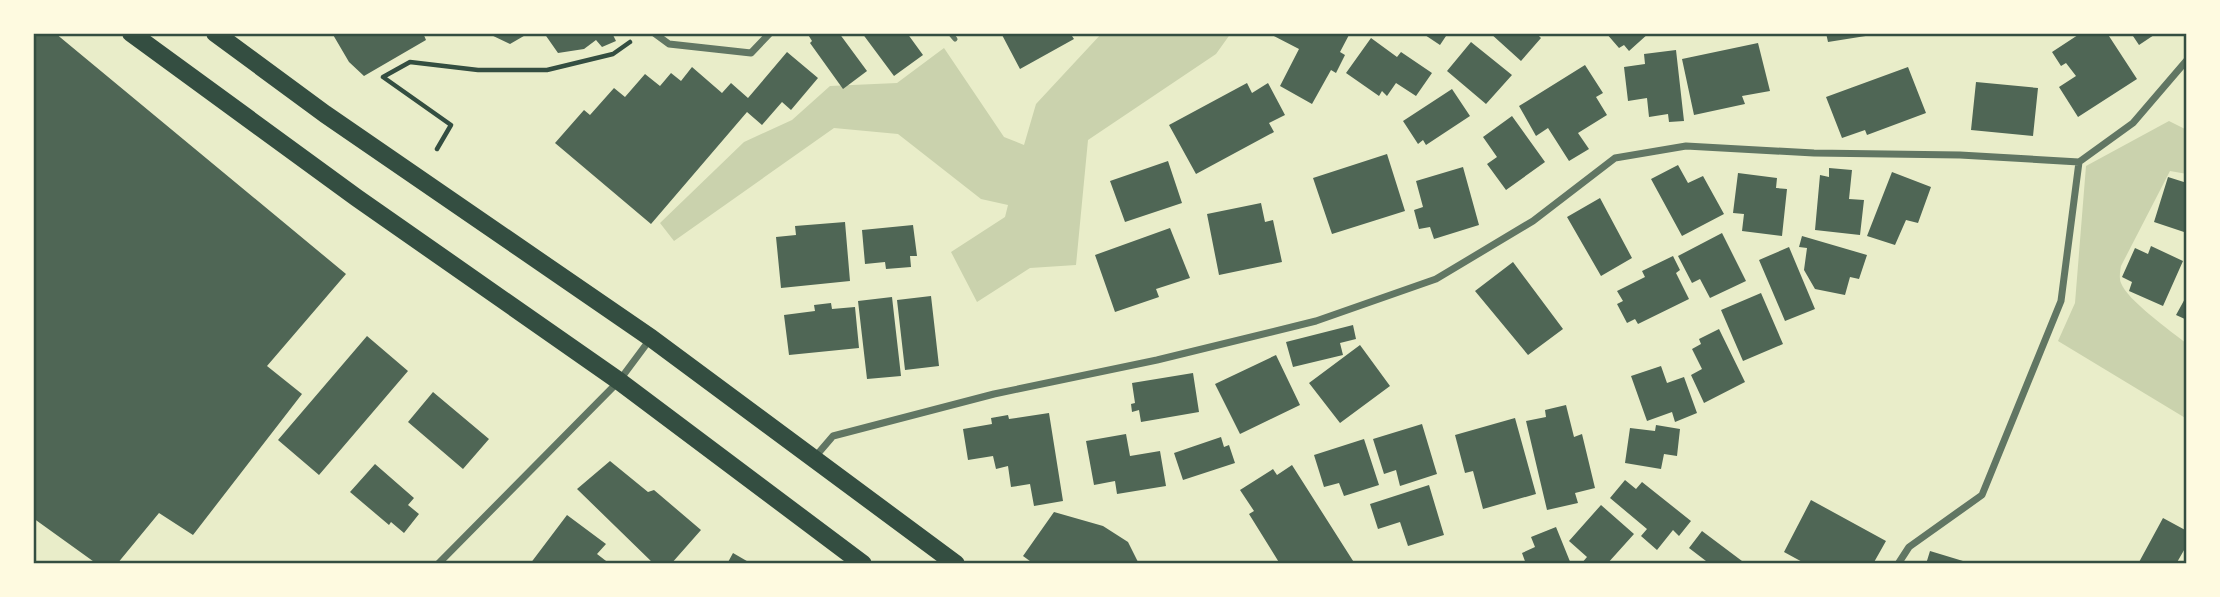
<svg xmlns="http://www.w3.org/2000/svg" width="2220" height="597" viewBox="0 0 2220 597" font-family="'Golos Text',sans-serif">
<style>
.green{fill:#cad2ad}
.building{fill:#4f6655}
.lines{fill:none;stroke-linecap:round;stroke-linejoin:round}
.path{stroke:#344e41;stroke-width:4.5}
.service{stroke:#617663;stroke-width:5}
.minor{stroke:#617663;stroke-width:7}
.primary{stroke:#344e41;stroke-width:18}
.neatline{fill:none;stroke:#344e41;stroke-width:2.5}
</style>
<rect width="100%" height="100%" fill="#e9edc9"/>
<path class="green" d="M1102,33H1231L1216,54L1088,140L1076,265L1030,268L977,302L951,252L1005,217L1008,205L981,199L898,134L834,128L674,241L660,223L744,142L792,120L830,86L897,83L944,48L1004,137L1024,145L1036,104Z
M2169,121L2187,130V174L2170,171L2121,266C2120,272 2119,278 2121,283C2127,300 2171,331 2187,344V419L2058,341L2075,303L2086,166Z"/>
<path class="building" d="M33,33H55L346,274L267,366L302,394L193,535L159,513L117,564H97L33,518Z
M332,33H423L426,40L364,76L349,62Z
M487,33H529L510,44Z
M544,33H612L616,41L602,47L596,40L584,49L558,53Z
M807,33H839L867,71L843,89L810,43L812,41Z
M862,33H907L923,55L894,76Z
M1001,33H1070L1074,39L1020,69Z
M1268,33H1350L1340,52L1345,55L1336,73L1331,70L1312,104L1280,86L1299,49Z
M1422,33H1448L1440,45Z
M1490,33H1536L1541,38L1521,61Z
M1606,33H1649L1629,51L1624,45L1619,48Z
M1826,33H1872V35L1828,42Z
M2081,33H2107L2137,79L2078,117L2059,87L2076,76L2066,63L2061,66L2052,52Z
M2131,33H2157L2139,45Z
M1371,38L1397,57L1401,52L1432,73L1416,96L1396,83L1387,96L1382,91L1379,96L1346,73Z
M1471,42L1512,75L1486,104L1447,71Z
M1758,43L1770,91L1742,96L1745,104L1694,115L1682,59Z
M1676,50L1684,121L1669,122L1668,114L1649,117L1647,98L1628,101L1624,67L1645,64L1644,54Z
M787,52L818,78L791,110L782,102L762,125L747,112L651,224L555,143L584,110L590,115L614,88L625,97L645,74L660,86L671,73L681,81L692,67L722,93L731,83L748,98Z
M1585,65L1603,93L1596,97L1607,115L1578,133L1589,149L1569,161L1548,128L1536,136L1519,106Z
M1908,67L1926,113L1867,135L1865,130L1842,138L1826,97Z
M1976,82L2038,88L2033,136L1971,130Z
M1247,83L1252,93L1268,83L1285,115L1269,123L1274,132L1196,174L1169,125Z
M1452,89L1470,116L1426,145L1423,140L1418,144L1403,121Z
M1512,116L1545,162L1506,190L1487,164L1497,157L1483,137Z
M1387,154L1405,211L1332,234L1313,178Z
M1168,161L1182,203L1125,222L1110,181Z
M1678,165L1688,183L1703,176L1724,214L1682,236L1651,179Z
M1463,167L1479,225L1434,239L1430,227L1419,229L1414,210L1423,207L1416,181Z
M1829,168L1852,170L1849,199L1864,200L1860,235L1815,230L1820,175L1829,177Z
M1892,172L1931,187L1918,223L1906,220L1895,245L1867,236Z
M1738,173L1777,178L1776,188L1787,189L1782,236L1742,231L1744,214L1733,213Z
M2168,177L2187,183V233L2154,222Z
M1600,198L1632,258L1601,276L1567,217Z
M1261,203L1265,222L1273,220L1282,262L1219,275L1207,214Z
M845,222L850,281L781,288L776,237L796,235L795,226Z
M913,225L917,256H910L911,267L886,269L885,262L865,264L862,230Z
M1170,228L1190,278L1156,289L1159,297L1115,312L1095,255Z
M1722,233L1746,281L1710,298L1700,279L1692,283L1678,256Z
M1802,236L1867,255L1859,279L1850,277L1845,295L1815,289L1804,270L1807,248L1799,247Z
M2151,246L2183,261L2163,306L2129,291L2132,282L2122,277L2135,248L2148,254Z
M1789,247L1815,309L1785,321L1759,260Z
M1673,256L1680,270L1676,273L1689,299L1638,324L1635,319L1627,323L1617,304L1623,301L1617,291L1645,277L1642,271Z
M1513,262L1563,329L1528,355L1475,291Z
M1761,293L1783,344L1743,361L1721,310Z
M2187,295V320L2176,315Z
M931,296L939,366L905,370L897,300Z
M892,297L901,376L867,379L858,301Z
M831,303L832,309L855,307L859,348L789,355L784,315L815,311L814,305Z
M1353,325L1356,339L1340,343L1343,355L1293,367L1286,342Z
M1719,329L1745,382L1704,403L1691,375L1702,369L1692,349L1701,344L1699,339Z
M367,336L408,371L319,475L278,440Z
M1360,345L1390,386L1340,423L1309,383Z
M1276,355L1300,405L1240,434L1215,384Z
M1661,366L1667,383L1684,377L1697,413L1675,422L1672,412L1647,421L1631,376Z
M1193,373L1199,412L1141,422L1139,410L1132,412L1131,404L1135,403L1132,383Z
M433,392L489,439L463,469L408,422Z
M1566,405L1574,437L1582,434L1595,488L1575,493L1578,503L1547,510L1526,421L1546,417L1545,410Z
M1049,413L1063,501L1034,506L1030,484L1011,487L1008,466L996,469L993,456L968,460L963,429L992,424L991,418L1008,415L1009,419Z
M1515,418L1536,494L1483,509L1473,471L1465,473L1455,435Z
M1422,424L1437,474L1400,486L1396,470L1384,474L1373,439Z
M1656,425L1680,429L1677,456L1664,454L1661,469L1625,463L1630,428L1655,431Z
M1126,434L1130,456L1160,451L1166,486L1117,494L1115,481L1094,485L1086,441Z
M1221,437L1224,447L1229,445L1235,463L1183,480L1174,453Z
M1364,439L1379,485L1344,496L1339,483L1324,487L1314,455Z
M610,461L648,492L654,490L701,530L671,564H654L577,489Z
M375,464L414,498L408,505L419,514L404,533L391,522L389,525L350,492Z
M1292,465L1355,564H1280L1249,514L1254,511L1240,490L1273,469L1277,475Z
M1625,480L1636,489L1642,482L1691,521L1679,536L1673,530L1657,550L1641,536L1647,529L1610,498Z
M1429,485L1444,535L1408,546L1400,522L1378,529L1370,504Z
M1811,500L1886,541L1873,564H1806L1784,552Z
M1601,505L1634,534L1607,564H1581L1587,557L1569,541Z
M1054,512L1103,526L1128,542L1139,564H1034L1023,556Z
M567,515L606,544L597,554L610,564H530Z
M2163,518L2187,531V545L2176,564H2138Z
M1556,527L1571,564H1526L1522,553L1535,547L1531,537Z
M1702,531L1746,564H1704L1706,561L1689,548Z
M1930,551L1963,561L1962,564H1926Z
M733,553L752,564H727Z"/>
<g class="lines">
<path class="path" d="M437,149L451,125L383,77L410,62L478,70H547L613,54L630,42"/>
<path class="service" d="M950,33L955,39"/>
<path class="minor" d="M654,33L669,44L751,53L770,33
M815,457L833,436L994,394L1157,360L1316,321L1436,279L1533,221L1615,158L1686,146L1814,153L1960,155L2079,162L2133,123L2187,60
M438,564L619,381L651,338
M1898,564L1909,547L1982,495L2061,301L2079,162"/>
<path class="primary" d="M131,33L357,198L619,381L863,564
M215,33L325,114L651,338L956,564"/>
</g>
<rect width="2220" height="597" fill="none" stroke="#fefae0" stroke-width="70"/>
<rect x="35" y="35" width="2150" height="527" class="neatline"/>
</svg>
